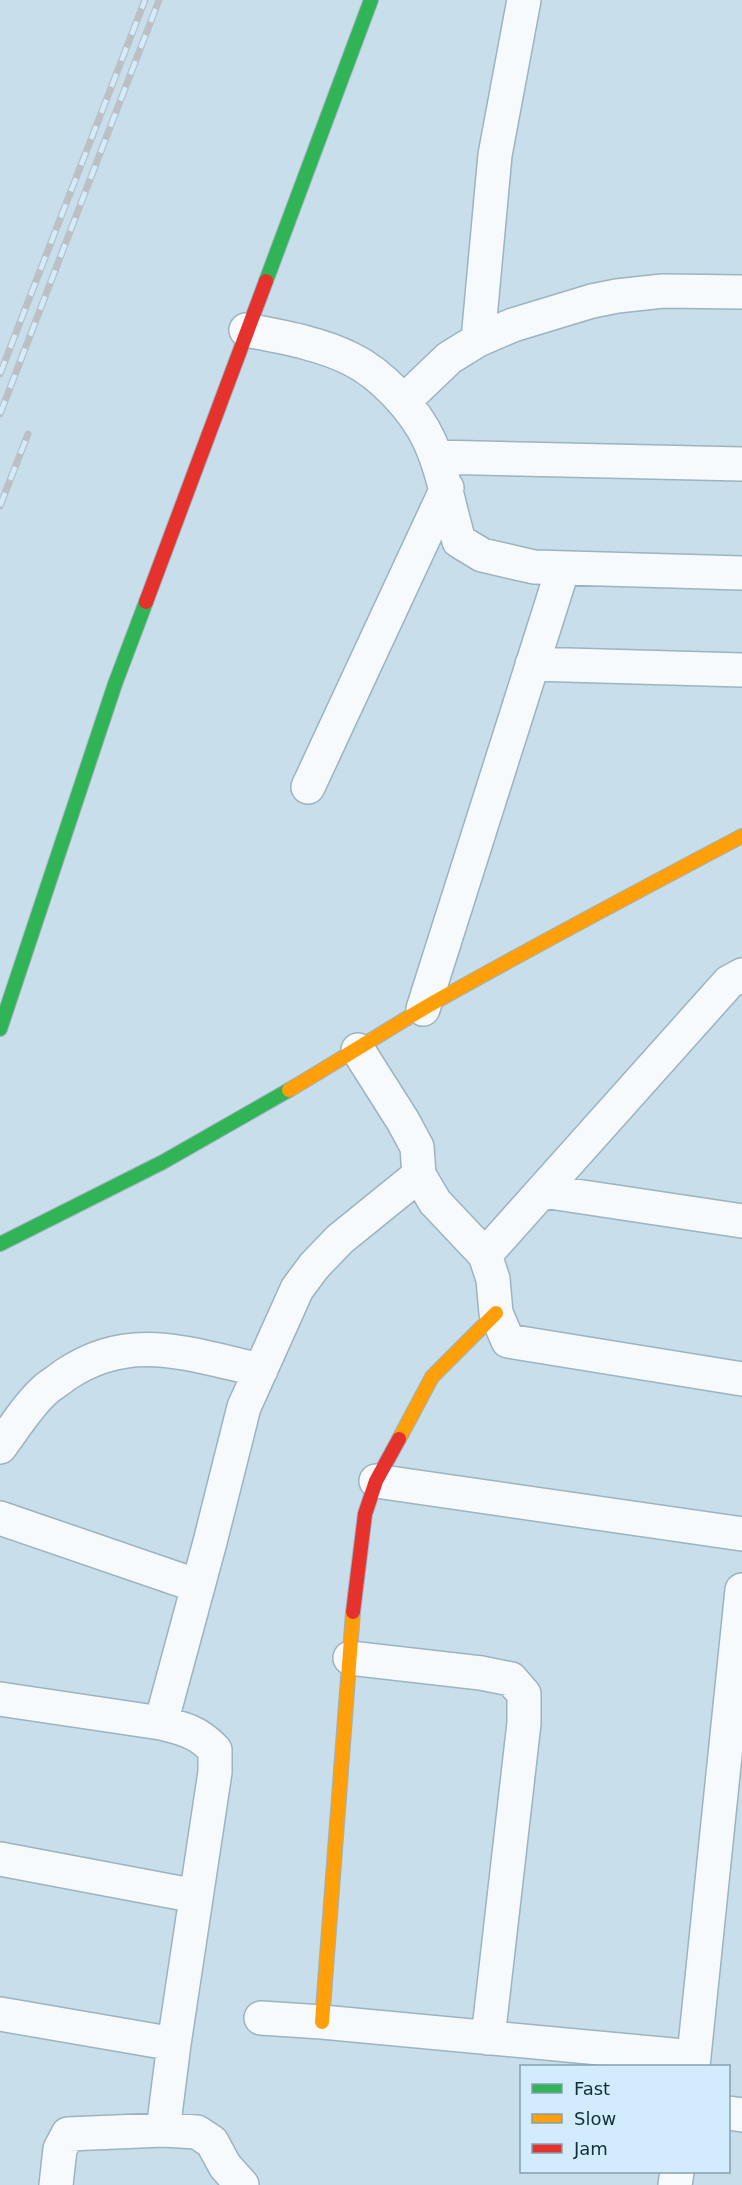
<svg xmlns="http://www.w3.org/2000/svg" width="742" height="2185" viewBox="0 0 742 2185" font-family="'DejaVu Sans',sans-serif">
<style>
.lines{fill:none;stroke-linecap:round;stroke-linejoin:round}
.street-casing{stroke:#9cb3c0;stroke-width:36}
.fast-casing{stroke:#9cb3c0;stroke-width:16}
.slow-casing{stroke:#9cb3c0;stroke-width:16}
.jam-casing{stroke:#9cb3c0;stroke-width:16}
.street{stroke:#f7fafc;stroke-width:33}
.fast{stroke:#30b455;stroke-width:14}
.slow{stroke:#ff9f0a;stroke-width:14}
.jam{stroke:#e5322d;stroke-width:14}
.rail-casing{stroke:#bac0c5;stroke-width:7}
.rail{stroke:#d2ecfd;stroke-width:4.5;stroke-dasharray:14;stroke-linecap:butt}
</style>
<rect width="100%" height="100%" fill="#c8deea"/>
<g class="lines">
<g class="street-casing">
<path id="street" d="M246,330C282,337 319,343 351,359C382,374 415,410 429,440C444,473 449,507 459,541L482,555L534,567L742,573
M478,340L495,155L524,0
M404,401L449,358L478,340L513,325L592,301L617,296L663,291L742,292
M436,457L742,464
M532,664L742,670
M308,787L447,488
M423,1009L563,568
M358,1050L403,1121L417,1147L419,1175L435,1202L485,1255L493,1279L496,1313L508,1341L742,1379
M543,1191L742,1221
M485,1255L729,982L742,975
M0,1447C15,1427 28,1405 46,1389C52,1384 59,1380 65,1375C131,1330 190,1355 261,1370
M376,1481L742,1534
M0,1518L198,1586
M350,1658L481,1673L511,1679L524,1694V1723L488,2038
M0,1699L161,1723C185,1729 198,1732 215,1750V1772L174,2044L163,2130
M161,1723L210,1542L244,1407L297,1289L314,1266L340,1239L419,1175
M0,1859L196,1896
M0,2014L174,2044
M261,2018L322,2022L694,2057
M693,2066L742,1590
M728,2113L742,2115
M56,2185L60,2149L68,2134L163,2130L197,2132L212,2142L225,2166L242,2185
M675,2185L677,2172"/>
</g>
<g class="fast-casing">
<path id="fast" d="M266,281L371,0
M0,1029L115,684L146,602
M0,1244L163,1162L289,1090"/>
</g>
<g class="slow-casing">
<path id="slow" d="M289,1090C335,1063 380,1034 426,1007C530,948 636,892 742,836
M399,1439L432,1377L496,1313
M322,2022L353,1612"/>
</g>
<g class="jam-casing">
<path id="jam" d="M146,602L266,281
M353,1612L365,1514L376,1481L399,1439"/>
</g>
<use href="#street" class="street"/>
<use href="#fast" class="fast"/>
<use href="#slow" class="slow"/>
<use href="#jam" class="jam"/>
<g class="rail-casing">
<path id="rail" d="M0,374L145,0
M0,414L159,0
M0,506L28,434"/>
</g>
<use href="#rail" class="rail"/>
</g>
<rect x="520" y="2065" width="210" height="108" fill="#d2ecfd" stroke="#85a0b1" stroke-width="1.5"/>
<rect x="532" y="2084" width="30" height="9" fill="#30b455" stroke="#85a0b1" stroke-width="1.5"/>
<text x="574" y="2095" font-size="18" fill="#122f3e">Fast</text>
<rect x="532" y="2114" width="30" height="9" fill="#ff9f0a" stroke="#85a0b1" stroke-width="1.5"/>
<text x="574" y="2125" font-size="18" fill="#122f3e">Slow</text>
<rect x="532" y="2144" width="30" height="9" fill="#e5322d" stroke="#85a0b1" stroke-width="1.5"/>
<text x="574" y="2155" font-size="18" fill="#122f3e">Jam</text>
</svg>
